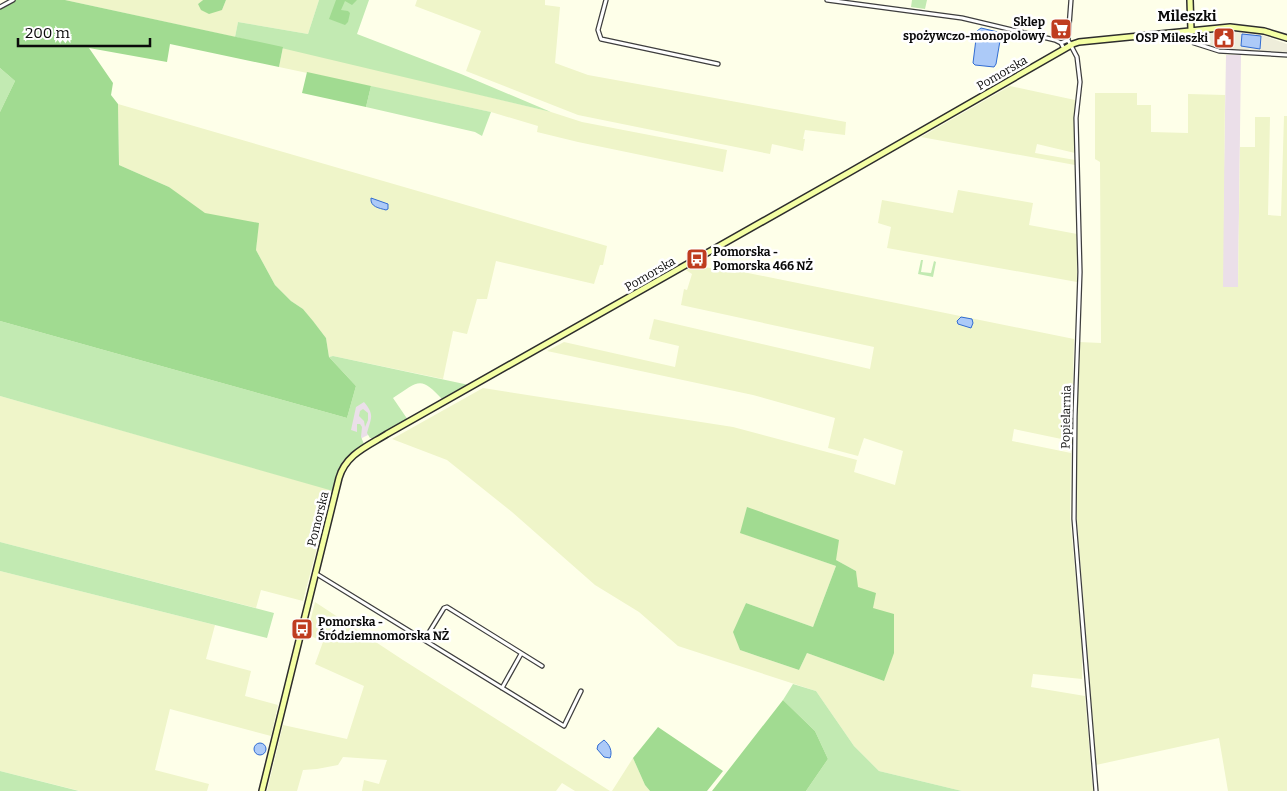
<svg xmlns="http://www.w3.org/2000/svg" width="1287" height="791" viewBox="0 0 1287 791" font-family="Bitter,serif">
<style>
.industrial{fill:#ebdfe9}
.farmland{fill:#eff5c9;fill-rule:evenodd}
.green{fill:#c2eab2}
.forest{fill:#a1db91}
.plaza{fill:#eeedda}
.water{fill:#accaf8;stroke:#316cd2}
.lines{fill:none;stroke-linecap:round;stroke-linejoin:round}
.street-casing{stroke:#3e3e3e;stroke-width:5.5}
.secondary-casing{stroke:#2d2d2d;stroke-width:8}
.street{stroke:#fff;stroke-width:3}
.secondary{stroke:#f4ffa4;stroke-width:5}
.labels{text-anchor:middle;stroke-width:5;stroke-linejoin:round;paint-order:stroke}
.poi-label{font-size:12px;font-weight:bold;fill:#0b0b0b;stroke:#fff;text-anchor:end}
.street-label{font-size:12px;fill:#0b0b0b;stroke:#fff}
.quarter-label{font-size:15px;font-weight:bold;fill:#0b0b0b;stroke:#fff}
</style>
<rect width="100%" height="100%" fill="#feffe9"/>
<path class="industrial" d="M1226,55H1241L1238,288L1222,287Z
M362,394L376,413L368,435L362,438V442L341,454L347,423Z"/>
<path class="farmland" d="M65,0H203L198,4L222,10L226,0H319L308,34L238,22L235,37Z
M417,0H545V5L560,7L555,63L588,75L846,122L845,135L805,130L803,139H805L803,151L772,144L770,154L578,115L466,71L481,31L415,6Z
M283,47L551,112L582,122L727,150L723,172L578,142L537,132L538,126L491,112L279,67Z
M1010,86L1075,100V153L1037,144L1035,153L1075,160V165L921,137Z
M1095,93H1137V105H1151V132L1188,133V94L1225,95L1223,287H1238L1240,147H1255V117H1270L1268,215L1281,216L1284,116H1287V791H1228L1219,738L1096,765L1077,519V416L1079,342L1101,343L1100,162L1095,159Z
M118,104L607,246L603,265H600L594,284L496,261L487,299H477L467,334L453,331L443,379L333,356L329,357L326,338L303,309L291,301L275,285L256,250L258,223L203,216L169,187L119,165Z
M958,190L1033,203L1029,225L1077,234V282L887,248L891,227L878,223L882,200L953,213Z
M695,265L735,273L738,271L1074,339L1071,441L1014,429L1012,441L1071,453L1070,518L1082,644V679L1033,674L1031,687L1085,696L1093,791H962L879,771L854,746L816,691L678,646L639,612L595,585L512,512L447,460L392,439L483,388L733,427L857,460L854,472L895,485L903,451L864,438L858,456L828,448L835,418L753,395L547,351L564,342L675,367L679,346L649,339L654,319L870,369L874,347L681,305L684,289L687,290L692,274L686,270ZM741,533L836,560L856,571L857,587L873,608L884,681L807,653L799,670L740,650L734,632L746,603L813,627L836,566Z
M0,396L332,490L303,601L261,590L256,608L0,542Z
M0,571L215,625L206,659L251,671L245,696L278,705L271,736L170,709L155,770L209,784L207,791H80L0,771Z
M315,602L403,660L610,791H575L562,783L556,791H362L364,780L379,784L387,760L343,757L338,765L317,769L303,770L297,791H267L283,725L347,739L364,686L315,664L323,642L307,634Z
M633,758L645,785L650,791H612Z"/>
<path class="green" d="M319,0H369L357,34L461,74L551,112L235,37L238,22L308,34Z
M912,0H927L925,9L911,7Z
M0,68L15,81L0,112Z
M371,86L491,112L482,136L475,132L366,107Z
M921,260H923L921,272L931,273L934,261L936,262L933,277L918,274Z
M0,321L347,418L356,386L329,357L333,356L469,385L443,400C420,375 419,381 393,398L408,420L375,439L370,438L367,433C371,418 375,415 364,402L356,407L351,430L357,432V424H360L362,427L361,437L364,444L343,461L337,475L333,491L0,396Z
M363,409L368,413V420L365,427L364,421L359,416L360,411Z
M0,542L274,613L267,638L0,571Z
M793,684L816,691L854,746L879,771L962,791H806L828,759L815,731L783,700Z
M0,771L79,791H0Z"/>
<path class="forest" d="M15,0H65L283,47L279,67L170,44L167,62L89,48L113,83L111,95L118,104L119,165L169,187L205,213L259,223L256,250L275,285L291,301L303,309L313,321L326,338L329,357L356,386L347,418L0,321V112L15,81L0,68V8Z
M203,0H226L222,10L209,14L201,10L198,4Z
M336,0H357L352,5L345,1L341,10L348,11L350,13L348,22L345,25L329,19Z
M307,72L371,86L366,107L302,93Z
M747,507L839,540L836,560L856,571L858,587L876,593L873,608L894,614V653L884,681L807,653L799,670L740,650L733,632L746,603L813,627L836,566L740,533Z
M783,700L815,731L828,759L806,791H712Z
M658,727L723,771L707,791H650L645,785L633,758Z"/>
<path class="plaza" d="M1229,31L1262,35L1287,44V53L1217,49L1202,44L1200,39L1196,36L1198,34Z"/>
<path class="water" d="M981,28L998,32L1001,35L996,64L994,67L975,65L973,63L977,31Z
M1242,34L1261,36L1260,49L1241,46Z
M371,198L388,204V209L386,210C379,208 370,207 371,198Z
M961,317L972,319L973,323L971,328L958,324L957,321Z
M604,740C609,744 613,751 610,758L604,757L597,749L598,745Z
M254 749a6 6 0 1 1 12 0a6 6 0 1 1-12 0Z"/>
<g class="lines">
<g class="street-casing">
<path id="street" d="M606,0L598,30L601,39L718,64
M827,0L962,18L1055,40L1061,43
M1071,0L1068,40L1077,57L1080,82L1076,118L1080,272L1075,416L1074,519L1096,791
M0,7L13,0
M1191,31L1192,40L1194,43L1219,51L1287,55
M1064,49L1061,43L1068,40
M315,573L564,726L581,691
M425,639L444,608L447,607L542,666
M502,688L521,654"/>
</g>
<g class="secondary-casing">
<path id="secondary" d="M1190,0L1191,30
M262,791L339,478C346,454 368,446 387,434L850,172L1073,44L1079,42L1230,27L1264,31L1287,38"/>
</g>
<use href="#street" class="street"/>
<use href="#secondary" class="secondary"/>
</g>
<defs>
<g id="supermarket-square" transform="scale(1.125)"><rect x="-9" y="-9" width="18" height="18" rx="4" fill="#bf3c1f" stroke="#fff"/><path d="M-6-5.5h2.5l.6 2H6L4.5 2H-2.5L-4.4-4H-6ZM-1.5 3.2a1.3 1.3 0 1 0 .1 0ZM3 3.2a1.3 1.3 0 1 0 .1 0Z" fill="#fff"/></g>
<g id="civic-square" transform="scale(1.125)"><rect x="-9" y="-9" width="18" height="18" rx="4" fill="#bf3c1f" stroke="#fff"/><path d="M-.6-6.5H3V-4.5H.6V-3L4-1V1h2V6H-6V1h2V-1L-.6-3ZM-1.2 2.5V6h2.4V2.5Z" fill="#fff"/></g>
<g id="bus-square" transform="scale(1.125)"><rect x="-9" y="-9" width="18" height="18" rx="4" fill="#bf3c1f" stroke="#fff"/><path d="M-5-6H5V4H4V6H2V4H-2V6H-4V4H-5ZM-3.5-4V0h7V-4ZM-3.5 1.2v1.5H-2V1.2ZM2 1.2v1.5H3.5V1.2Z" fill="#fff"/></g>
</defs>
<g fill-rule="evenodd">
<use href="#supermarket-square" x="1061" y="29"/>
<use href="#civic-square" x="1224" y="38"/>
<use href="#bus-square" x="697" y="259"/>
<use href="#bus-square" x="302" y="629"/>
</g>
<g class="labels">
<g class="poi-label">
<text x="1045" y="26">Sklep<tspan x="1045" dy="14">spożywczo-monopolowy</tspan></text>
<text x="1208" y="42">OSP Mileszki</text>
<text x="713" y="256" text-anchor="start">Pomorska -<tspan x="713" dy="14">Pomorska 466 NŻ</tspan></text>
<text x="318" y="626" text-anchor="start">Pomorska -<tspan x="318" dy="14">Śródziemnomorska NŻ</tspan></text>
</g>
<g class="street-label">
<text transform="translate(1002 73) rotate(-30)" y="4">Pomorska</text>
<text transform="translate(650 274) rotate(-30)" y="4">Pomorska</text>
<text transform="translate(1066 417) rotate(-89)" y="4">Popielarnia</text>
<text transform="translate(318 519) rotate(-76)" y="4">Pomorska</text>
</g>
<g class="quarter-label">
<text x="1187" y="21">Mileszki</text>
</g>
</g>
<path d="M18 38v8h132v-8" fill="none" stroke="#0b0b0b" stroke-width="2.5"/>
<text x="25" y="38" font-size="15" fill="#0b0b0b" stroke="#ffffff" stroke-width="4" paint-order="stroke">200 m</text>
</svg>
